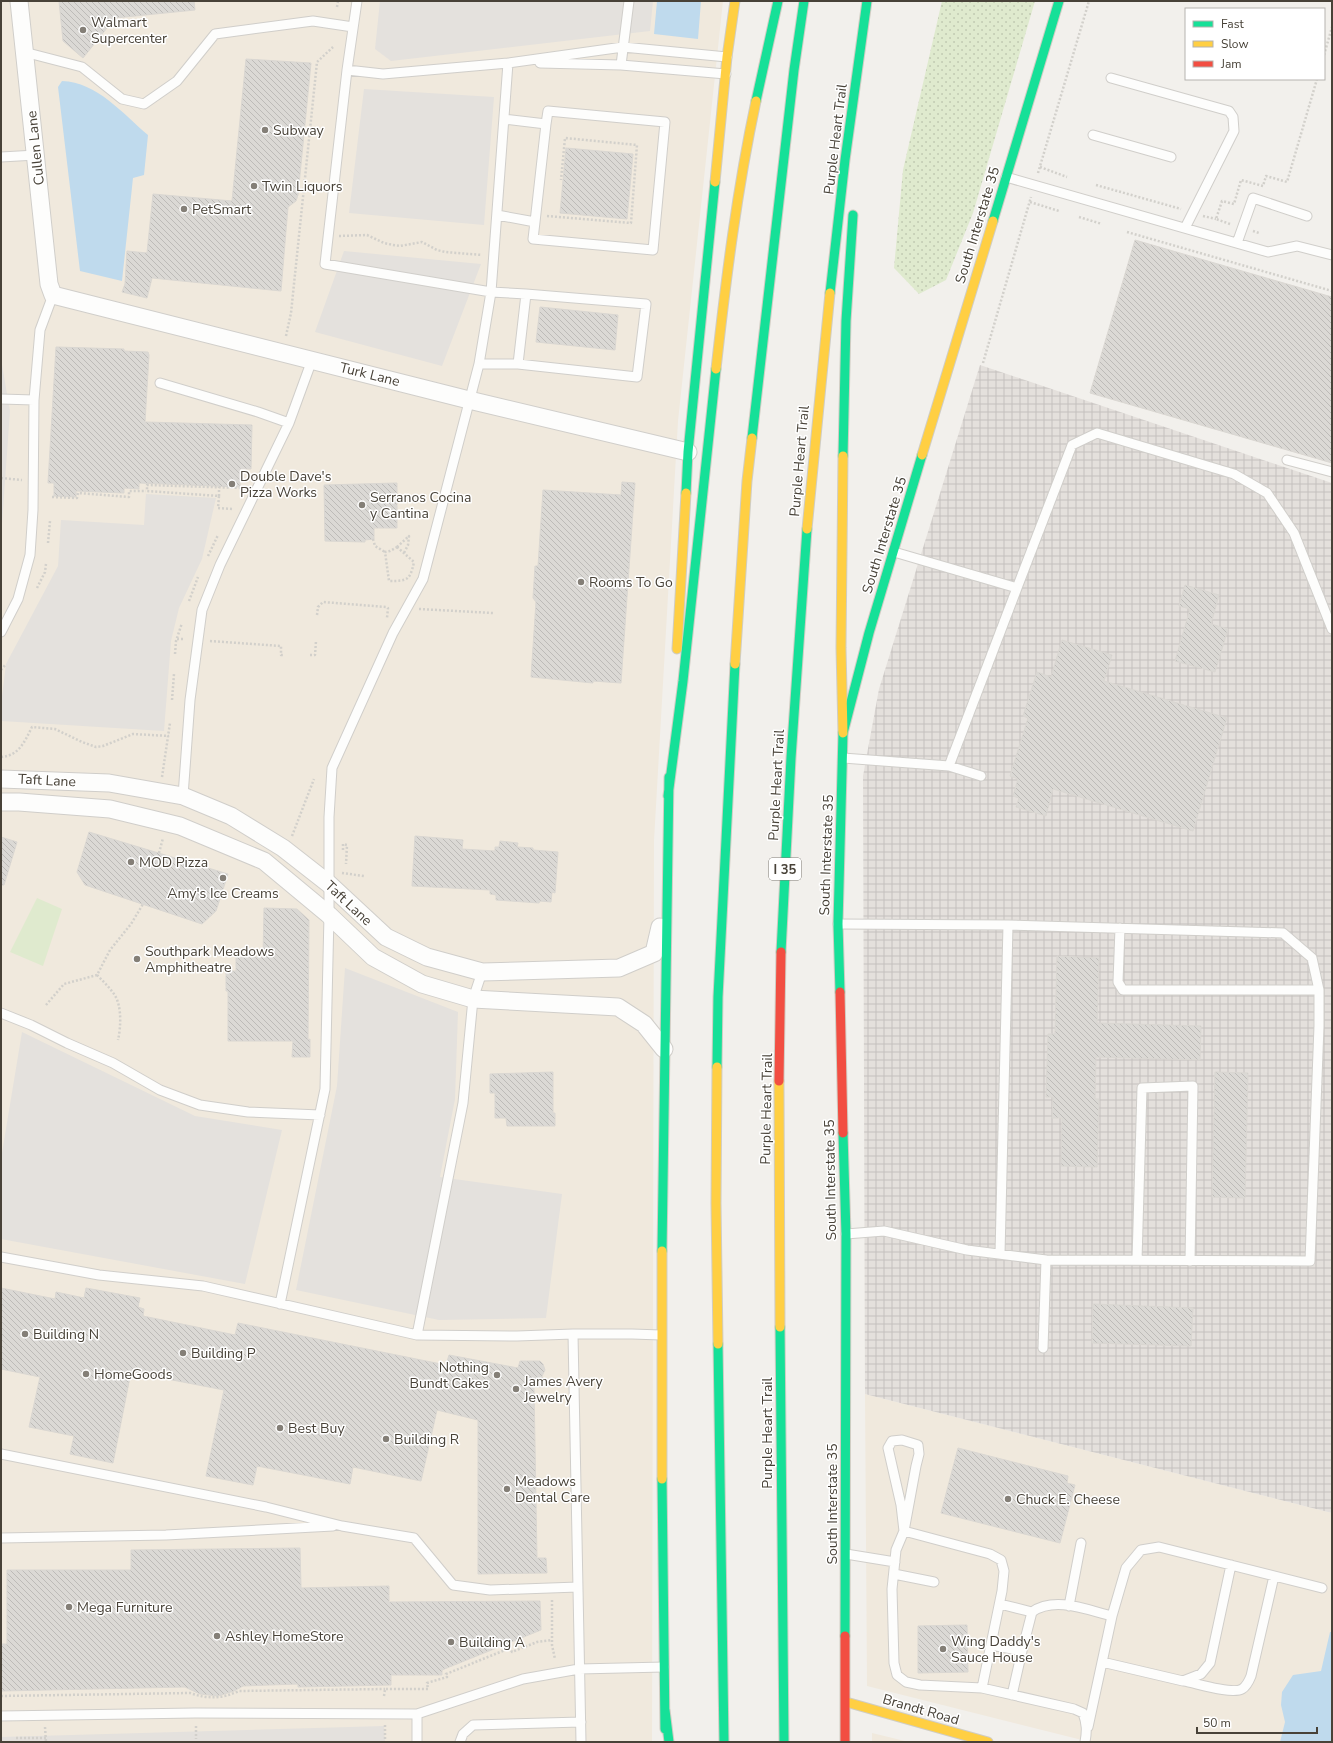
<svg xmlns="http://www.w3.org/2000/svg" width="1333" height="1743" viewBox="0 0 1333 1743" font-family="'Nunito Sans',sans-serif">
<style>
.commercial{fill:#f0e9dd}
.industrial{fill:url(#industrial-grid)}
.grass{fill:url(#grass-dots)}
.park{fill:#dfeace}
.parking{fill:#e4e1dd}
.water{fill:#bfdaed}
.building{fill:url(#building-back-hatch);stroke:#dad7d2}
.lines{fill:none;stroke-linecap:round;stroke-linejoin:round}
.lane-casing{stroke:#d0ceca;stroke-width:11}
.street-casing{stroke:#d0ceca;stroke-width:19}
.fast-casing{stroke:#d0cdc3;stroke-width:11}
.slow-casing{stroke:#d0cdc3;stroke-width:11}
.jam-casing{stroke:#d0cdc3;stroke-width:11}
.path{stroke:#d2d0cb;stroke-width:2.5;stroke-dasharray:2 2;stroke-linecap:butt}
.lane{stroke:#fdfdfc;stroke-width:9}
.street{stroke:#fdfdfc;stroke-width:17}
.fast{stroke:#16e098;stroke-width:9}
.slow{stroke:#ffcf43;stroke-width:9}
.jam{stroke:#f24e42;stroke-width:9}
.poi-dot{fill:#847f77;stroke:#fff;stroke-width:1.5}
.labels{text-anchor:middle;stroke-width:3;stroke-linejoin:round;paint-order:stroke}
.shield{fill:#fff;stroke:#7f7b74;stroke-width:1}
.shield-label{font-size:13px;font-weight:bold;fill:#484238}
.poi-label{font-size:14px;fill:#484238;stroke:#fff;text-anchor:start}
.street-label{font-size:14px;fill:#484238;stroke:#fff}
</style>
<defs>
<pattern id="industrial-grid" width="8" height="8" patternUnits="userSpaceOnUse"><rect width="8" height="8" fill="#e4e0dc"/><path d="M0 4h8M4 0v8" fill="none" stroke="#c5c1be"/></pattern>
<pattern id="grass-dots" width="8" height="8" patternUnits="userSpaceOnUse"><rect width="8" height="8" fill="#dfeace"/><path d="M2 2h.1M6 6h.1" fill="none" stroke="#c1cab2" stroke-width="1.8" stroke-linecap="round"/></pattern>
<pattern id="building-back-hatch" width="6" height="6" patternUnits="userSpaceOnUse"><rect width="6" height="6" fill="#dbd9d5"/><path d="M-1 5l2 2M0 0l6 6M5-1l2 2" fill="none" stroke="#bdbbb8"/></pattern>
</defs>
<rect width="100%" height="100%" fill="#f2f0ec"/>
<path class="commercial" d="M1,1H723L678,421L654,841L652,1742H1Z
M865,1394L1332,1513V1742H1090L867,1686Z
M872,1733L909,1742H872Z"/>
<path class="industrial" d="M980,365L1332,483V1513L865,1394L863,776L879,689Z"/>
<path class="grass" d="M942,1H1035L973,213L946,280L919,294L894,268L903,170Z"/>
<path class="park" d="M37,898L62,909L43,966L10,952Z"/>
<path class="parking" d="M380,1H653L650,31L391,61L375,49Z
M364,89L494,97L484,225L349,213Z
M344,251L481,264L442,366L315,332Z
M1,359L10,411L1,538Z
M146,494L216,498L202,559L179,608L171,641L164,731L1,721V704L6,664L58,566L61,520L144,525Z
M345,968L458,1012L455,1099L440,1177L562,1194L546,1318L439,1320L296,1290L337,1086Z
M22,1032L195,1116L282,1130L245,1284L1,1239V1159Z
M384,1726L385,1742H1V1737Z"/>
<path class="water" d="M657,1H701L698,39L654,34Z
M62,81C97,82 123,114 148,135L144,175L133,178L122,281L80,271L58,87Z
M1330,1632H1332V1742H1280L1285,1722L1281,1705L1282,1692L1293,1675L1321,1671Z"/>
<path class="building" d="M59,1H194L195,10L115,18L83,58L63,41Z
M246,59L311,63L298,195L296,201L288,207L281,291L152,278L147,298L122,292L125,284L127,251L147,253L153,194L232,201Z
M566,148L633,154L627,219L560,213Z
M1135,240L1332,297V463L1090,393Z
M540,307L618,315L615,350L536,342Z
M56,347L124,349V351L148,352L149,355L145,422L252,425L251,469H240V487L139,483V489L124,488V493L76,491V497L54,496V483H48Z
M622,482L635,483L621,683L593,681V683L531,677L536,602L533,598L535,566H538L543,490L621,495Z
M397,483V528H374V539L365,540V542L325,541L324,485Z
M1185,585L1219,595L1211,624L1228,629L1215,672L1175,661L1190,609L1179,606Z
M1062,640L1112,655L1104,681L1227,718L1193,831L1053,789L1046,816L1016,807L1019,798L1013,796L1018,779L1010,776L1028,718L1023,716L1037,672L1051,677Z
M89,832L228,874L216,911L202,924L85,885L77,872Z
M415,836L463,840L462,849L495,851V847H499L500,841L518,843L517,847L533,848V850L558,852L555,893L552,892L551,902L540,901L539,903L496,900V895L490,894V890L412,886Z
M1,837L17,842L4,885H1Z
M264,908L297,909L309,920L308,1040L310,1039V1057H292L293,1041H228V991H226V971H236V957H263Z
M1057,956L1099,958L1097,1023L1201,1026L1200,1060L1096,1057L1095,1099H1099L1097,1167L1061,1166L1062,1118H1052L1053,1097H1046L1048,1034H1055Z
M553,1072V1113H555V1126H507L506,1118H495V1093H490V1074Z
M1215,1072L1248,1073L1245,1198L1212,1197Z
M1,1288L55,1299L56,1292L84,1298L86,1288L140,1298L138,1307L144,1309L143,1316L235,1335L238,1323L446,1365L449,1355L518,1368L520,1361H540L543,1364L545,1370L542,1376L543,1387H534L537,1558H546L547,1573L478,1574V1420L437,1410L421,1481L353,1467L350,1484L257,1466L253,1485L206,1476L224,1390L131,1372L113,1463L70,1454L74,1436L29,1427L40,1377L1,1369Z
M1093,1304L1193,1308L1191,1346L1092,1343Z
M958,1448L1068,1476L1067,1483L1075,1485L1060,1543L941,1513Z
M300,1548L301,1588L389,1586V1602L540,1601L541,1630L442,1670V1675H391V1685L298,1687V1684L243,1686L234,1691L218,1696L200,1694L185,1687L1,1691V1644H7V1570H131V1550Z
M967,1625L968,1672L918,1673V1626Z"/>
<g class="lines">
<g class="lane-casing">
<path id="lane" d="M24,52L82,67L122,99L144,104L177,81L215,34L313,21L353,27
M540,63L621,65L726,74
M621,65L629,1
M347,70L357,1
M1111,78L1229,111L1233,117L1234,131L1185,228
M1093,135L1171,157
M1,157L36,155
M1006,177L1268,252L1297,246L1332,255
M497,215L535,222L546,124L504,119
M535,222L533,239L653,250L665,122L548,111L546,124
M1237,243L1253,198L1307,216
M526,294L491,292L325,264L347,70L383,74L508,63L623,47L727,57
M479,364H518L637,377L646,304L526,294L518,364
M160,383L258,412L289,423
M1,399L34,400
M1287,460L1332,472
M894,552L1017,588L949,766
M1017,588L1072,445L1097,433L1234,474L1267,493L1294,533L1332,629
M1,632L18,599L30,555L33,510L34,400L40,330L53,295
M843,758L949,766L981,776
M183,796L190,700L202,610L220,565L289,423L312,360
M838,924L1008,925L1283,933L1312,958L1319,990V1026L1310,1261L1046,1260
M1120,928L1118,982L1123,990H1319
M1,1013L31,1025L67,1043L113,1063L160,1090L200,1105L248,1112L320,1115
M846,1234L884,1231L967,1250L1046,1260L1043,1348
M1000,1254L1008,925
M1,1257L99,1275L203,1286L417,1335L517,1336L573,1334H632L661,1335
M1137,1260L1142,1088L1193,1086L1190,1261
M280,1304L325,1089L329,915V817L332,768L393,633L423,579L479,364L491,292L508,63
M573,1334L581,1742
M417,1335L463,1103L473,999L482,972
M1,1454L266,1507L342,1526L414,1538L453,1585L490,1590L578,1587
M904,1531L901,1505L888,1448L892,1441L902,1440L918,1445L919,1454L916,1466L904,1531L896,1550L892,1589L894,1663L897,1675L906,1682L920,1685L982,1688L1074,1709L1083,1713C1087,1724 1087,1731 1085,1742
M904,1531L990,1554L1001,1560L1004,1571L1002,1591L982,1688
M1,1538L166,1535L333,1526
M846,1554L895,1562
M894,1574L934,1582
M1000,1604L1032,1612
M1069,1606L1081,1543
M991,1645L1022,1651L1012,1695
M1022,1651L1032,1612C1055,1596 1087,1610 1112,1616
M1102,1662L1183,1681L1201,1674L1210,1663L1231,1565
M1184,1681C1196,1683 1232,1695 1242,1689C1247,1686 1249,1681 1251,1676L1274,1576
M1,1716L195,1713L417,1714
M1088,1727L1112,1616L1126,1568L1141,1550L1159,1547L1322,1588
M417,1742V1714L523,1679L579,1669L664,1667
M460,1742L463,1734L473,1725L581,1722"/>
</g>
<g class="street-casing">
<path id="street" d="M19,1L49,284L53,295L469,400L688,452
M1,779L109,783L183,796L231,816L283,848L329,884L386,937L427,957L482,972L619,968L654,953L660,927
M1,802H19L110,809L180,826L264,861L329,915L373,957L422,984L473,999L618,1007L644,1024L664,1049"/>
</g>
<g class="fast-casing">
<path id="fast" d="M756,101L778,1
M993,221L1059,1
M830,293L845,160L867,1
M752,438L794,70L804,1
M843,456L846,321L853,215
M686,493L688,452L715,182
M668,796L683,681L716,369
M781,952L791,758L807,529
M840,992L838,924L843,733L869,633L922,455
M717,1067L718,997L735,664
M843,1133L846,1234L845,1636
M662,1251L669,777
M780,1327L784,1742
M718,1344L724,1742
M662,1479L665,1729
M665,1710L669,1742"/>
</g>
<g class="slow-casing">
<path id="slow" d="M715,182L727,57L735,1
M716,369C726,279 737,190 756,101
M922,455L993,221
M843,456L841,648L843,733
M807,529L830,293
M677,649L686,493
M735,664L747,481L752,438
M717,1067L716,1203L718,1344
M779,1081L780,1327
M662,1251V1479
M846,1702L988,1742"/>
</g>
<g class="jam-casing">
<path id="jam" d="M840,992L843,1133
M779,1081L781,952
M845,1742V1636"/>
</g>
<path class="path" d="M337,7L338,1
M1324,55L1332,27
M1040,167L1067,177
M1038,173L1089,1
M1096,185L1181,209
M1030,202L1059,211
M547,216L631,223L637,145L565,138L561,180
M1203,216L1216,219
M1079,217L1102,224
M1230,224L1216,219L1222,201L1234,204L1241,180L1263,186L1266,176L1287,182L1317,79
M1253,231L1259,233
M1127,232L1332,291
M339,236L367,235L384,243L393,245L400,246L422,242L437,250L445,252L482,255
M286,336L291,313L317,62L333,47
M983,363L1031,197
M1,478L22,480
M219,496V487
M52,497L77,498L78,493L129,497V491H146
M232,509L218,508L219,496L147,491V485L241,488
M373,539L375,546L385,552
M48,543L50,521
M397,547L414,562C410,580 408,581 389,581L385,552L390,551Z
M397,547L409,536L408,545L404,553
M208,556L218,535
M37,588L45,572L46,564
M189,601L198,577
M419,609L493,613
M317,615L318,607L323,602L386,607L388,608L387,618
M177,639H184
M210,641L281,646V655H284
M175,654L176,641L182,623
M310,655H315L316,641
M1,670L6,664
M172,700L174,674
M1,757C19,756 25,741 32,727L55,729L82,742L96,747L103,746L133,734L169,736
M162,777L170,723
M292,836L314,779
M343,850V844L347,845L346,864
M159,853L163,838
M342,873L364,876
M97,975C103,981 109,987 114,994C122,1005 121,1027 118,1040
M46,1005L64,984L97,975L110,950L131,924L143,904
M552,1600V1645L555,1659
M1,1696L190,1693C207,1699 222,1699 239,1691L385,1689
M384,1696L385,1689H428L427,1683L447,1677L446,1674L510,1648L512,1652L537,1642L552,1640
M385,1725V1742
M196,1726V1739
M45,1727L46,1742
M16,1738H46"/>
<use href="#lane" class="lane"/>
<use href="#street" class="street"/>
<use href="#fast" class="fast"/>
<use href="#slow" class="slow"/>
<use href="#jam" class="jam"/>
</g>
<g class="poi-dot">
<circle cx="83" cy="30" r="4"/>
<circle cx="265" cy="130" r="4"/>
<circle cx="254" cy="186" r="4"/>
<circle cx="184" cy="209" r="4"/>
<circle cx="232" cy="484" r="4"/>
<circle cx="362" cy="505" r="4"/>
<circle cx="581" cy="582" r="4"/>
<circle cx="131" cy="862" r="4"/>
<circle cx="223" cy="878" r="4"/>
<circle cx="137" cy="959" r="4"/>
<circle cx="25" cy="1334" r="4"/>
<circle cx="183" cy="1353" r="4"/>
<circle cx="86" cy="1374" r="4"/>
<circle cx="497" cy="1375" r="4"/>
<circle cx="516" cy="1389" r="4"/>
<circle cx="280" cy="1428" r="4"/>
<circle cx="386" cy="1439" r="4"/>
<circle cx="507" cy="1489" r="4"/>
<circle cx="1008" cy="1499" r="4"/>
<circle cx="69" cy="1607" r="4"/>
<circle cx="217" cy="1636" r="4"/>
<circle cx="451" cy="1642" r="4"/>
<circle cx="943" cy="1649" r="4"/>
</g>
<g class="labels">
<rect class="shield" x="769" y="858" width="32" height="22" rx="3"/>
<g class="shield-label">
<text x="785" y="874">I 35</text>
</g>
<g class="poi-label">
<text x="91" y="27">Walmart<tspan x="91" dy="16">Supercenter</tspan></text>
<text x="273" y="135">Subway</text>
<text x="262" y="191">Twin Liquors</text>
<text x="192" y="214">PetSmart</text>
<text x="240" y="481">Double Dave's<tspan x="240" dy="16">Pizza Works</tspan></text>
<text x="370" y="502">Serranos Cocina<tspan x="370" dy="16">y Cantina</tspan></text>
<text x="589" y="587">Rooms To Go</text>
<text x="139" y="867">MOD Pizza</text>
<text x="223" y="898" text-anchor="middle">Amy's Ice Creams</text>
<text x="145" y="956">Southpark Meadows<tspan x="145" dy="16">Amphitheatre</tspan></text>
<text x="33" y="1339">Building N</text>
<text x="191" y="1358">Building P</text>
<text x="489" y="1372" text-anchor="end">Nothing<tspan x="489" dy="16">Bundt Cakes</tspan></text>
<text x="94" y="1379">HomeGoods</text>
<text x="524" y="1386">James Avery<tspan x="524" dy="16">Jewelry</tspan></text>
<text x="288" y="1433">Best Buy</text>
<text x="394" y="1444">Building R</text>
<text x="515" y="1486">Meadows<tspan x="515" dy="16">Dental Care</tspan></text>
<text x="1016" y="1504">Chuck E. Cheese</text>
<text x="77" y="1612">Mega Furniture</text>
<text x="225" y="1641">Ashley HomeStore</text>
<text x="951" y="1646">Wing Daddy's<tspan x="951" dy="16">Sauce House</tspan></text>
<text x="459" y="1647">Building A</text>
</g>
<g class="street-label">
<text transform="translate(835 139) rotate(-83)" y="5">Purple Heart Trail</text>
<text transform="translate(35 148) rotate(-96)" y="5">Cullen Lane</text>
<text transform="translate(977 225) rotate(-73)" y="5">South Interstate 35</text>
<text transform="translate(370 374) rotate(14)" y="5">Turk Lane</text>
<text transform="translate(799 461) rotate(-85)" y="5">Purple Heart Trail</text>
<text transform="translate(884 535) rotate(-73)" y="5">South Interstate 35</text>
<text transform="translate(47 780) rotate(3)" y="5">Taft Lane</text>
<text transform="translate(776 785) rotate(-87)" y="5">Purple Heart Trail</text>
<text transform="translate(826 855) rotate(-88)" y="5">South Interstate 35</text>
<text transform="translate(349 903) rotate(43)" y="5">Taft Lane</text>
<text transform="translate(766 1109) rotate(-89)" y="5">Purple Heart Trail</text>
<text transform="translate(830 1180) rotate(-91)" y="5">South Interstate 35</text>
<text transform="translate(767 1433) rotate(-90)" y="5">Purple Heart Trail</text>
<text transform="translate(832 1504) rotate(-90)" y="5">South Interstate 35</text>
<text transform="translate(921 1709) rotate(16)" y="5">Brandt Road</text>
</g>
</g>
<rect width="1333" height="1743" fill="none" stroke="#484238" stroke-width="4"/>
<rect x="1185" y="8" width="140" height="72" fill="#ffffff" stroke="#b6b3af"/>
<rect x="1193" y="21" width="20" height="6" fill="#16e098" stroke="#b6b3af"/>
<text x="1221" y="28" font-size="12" fill="#484238">Fast</text>
<rect x="1193" y="41" width="20" height="6" fill="#ffcf43" stroke="#b6b3af"/>
<text x="1221" y="48" font-size="12" fill="#484238">Slow</text>
<rect x="1193" y="61" width="20" height="6" fill="#f24e42" stroke="#b6b3af"/>
<text x="1221" y="68" font-size="12" fill="#484238">Jam</text>
<path d="M1197 1727v6h120v-6" fill="none" stroke="#484238" stroke-width="2"/>
<text x="1203" y="1727" font-size="12" fill="#484238" stroke="#ffffff" stroke-width="3" paint-order="stroke">50 m</text>
</svg>
